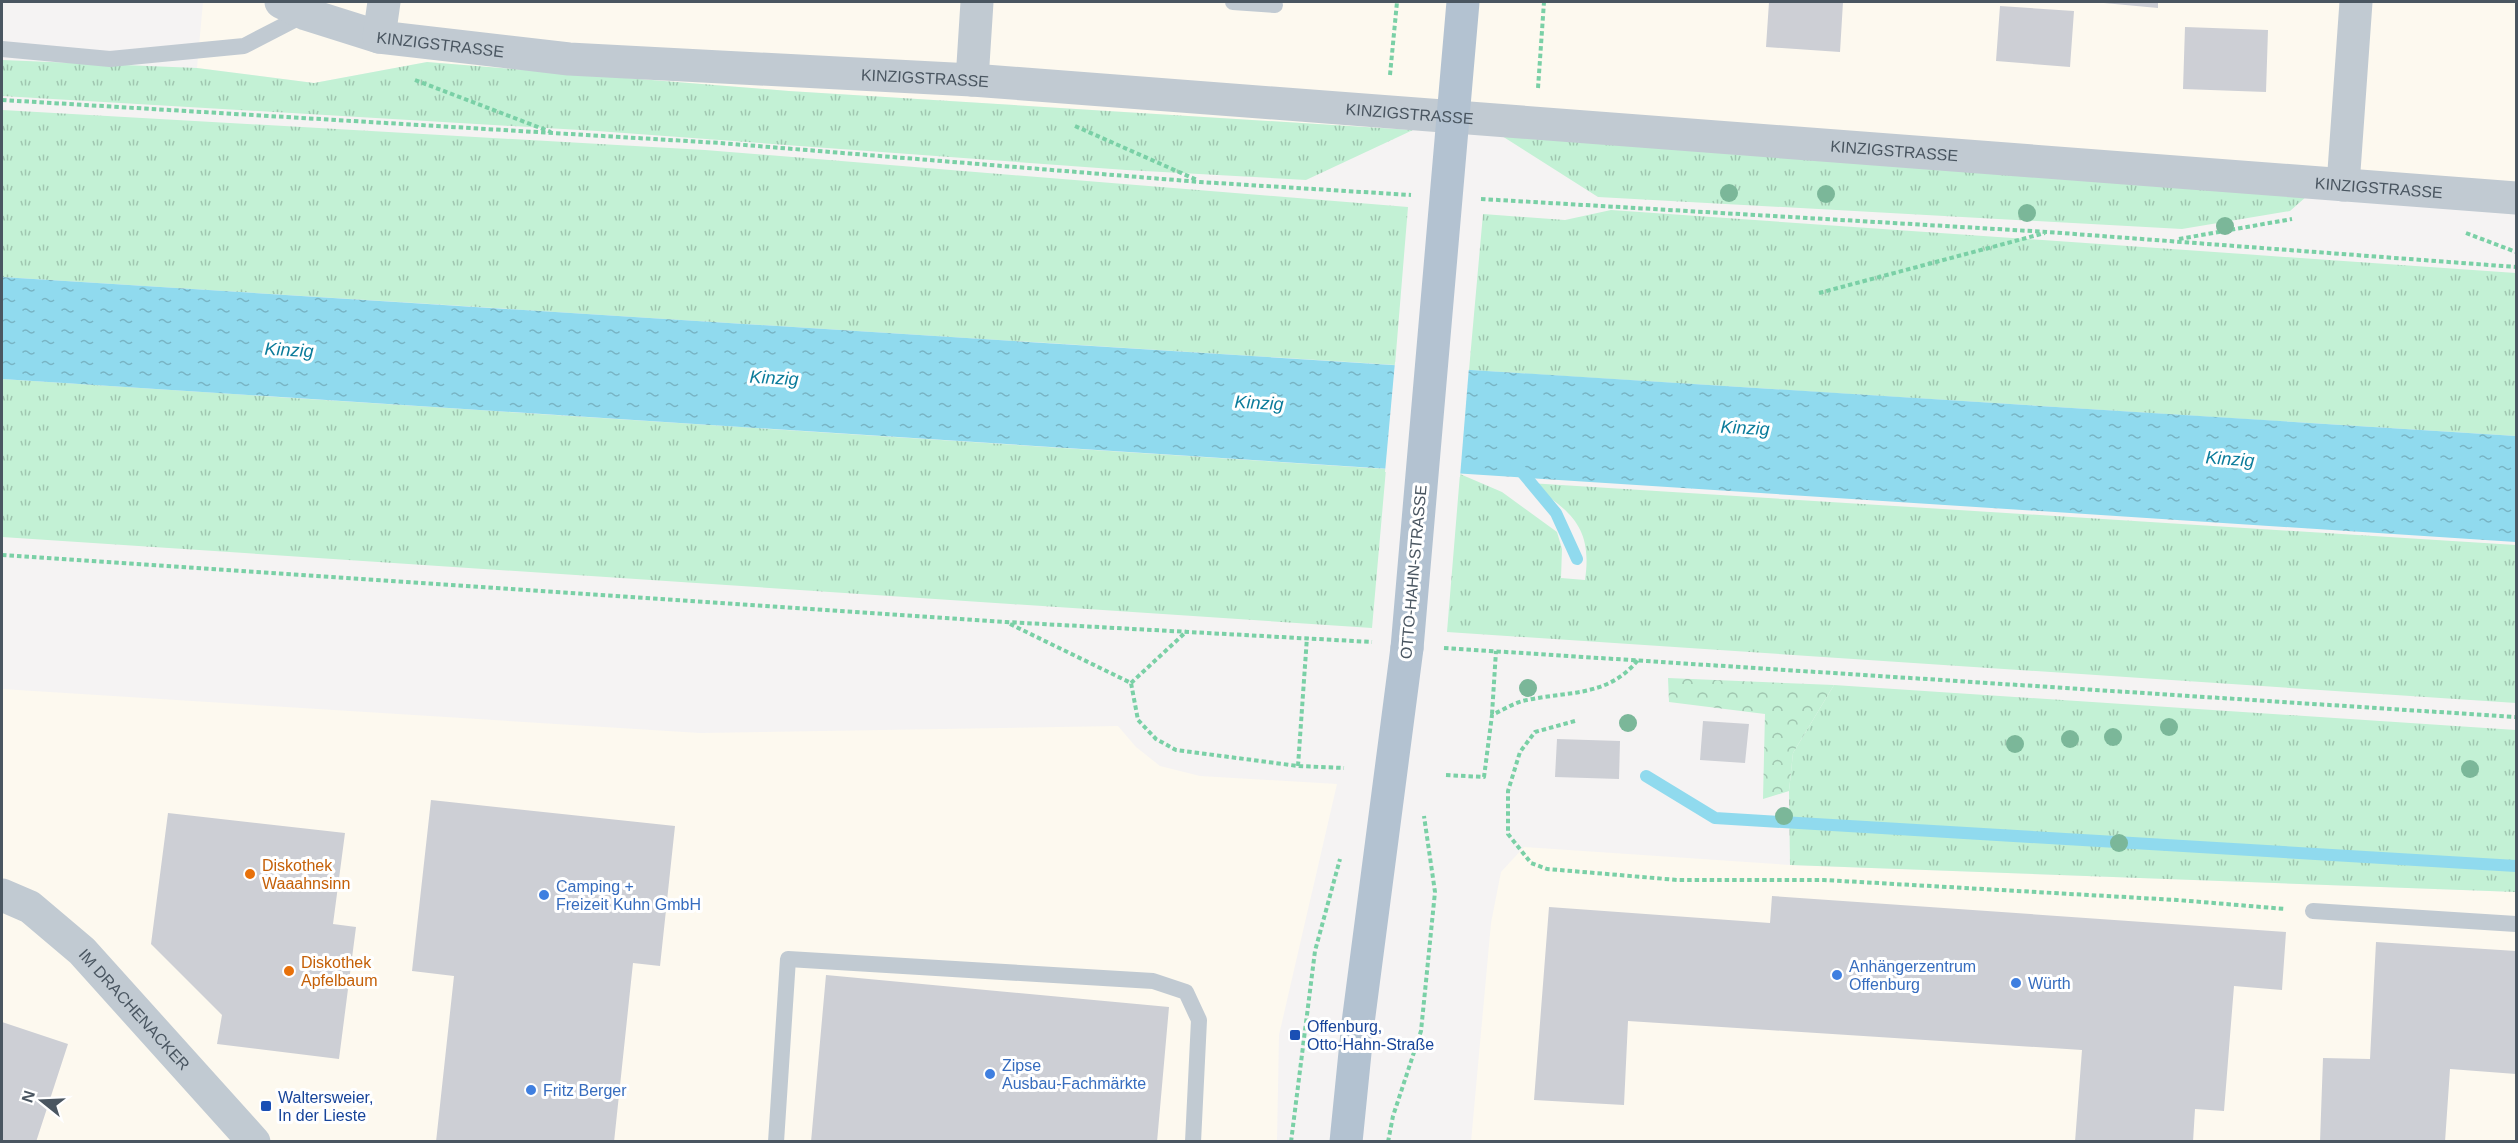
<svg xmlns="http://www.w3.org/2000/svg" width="2518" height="1143" viewBox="0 0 2518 1143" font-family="Helvetica,sans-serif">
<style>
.commercial{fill:#fdf9ef}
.grass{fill:url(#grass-tufts)}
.forest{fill:url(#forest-crowns)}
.water{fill:url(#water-ripples)}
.pier{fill:#f5f3f3}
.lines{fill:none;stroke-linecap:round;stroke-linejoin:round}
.stream{stroke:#90daee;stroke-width:12}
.building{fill:#cdcfd5}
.path{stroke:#7ad0a6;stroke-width:4;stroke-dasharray:4.5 3;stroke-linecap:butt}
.service{stroke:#c1cad2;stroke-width:16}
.minor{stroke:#c1cad2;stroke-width:33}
.primary{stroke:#b3c2d1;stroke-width:33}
.primary-bridge{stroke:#b3c2d1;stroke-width:33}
.tree{fill:#7bb799}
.food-dot{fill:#e8710a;stroke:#fff;stroke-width:2}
.shop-dot{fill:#3f7fe0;stroke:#fff;stroke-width:2}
.transit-dot{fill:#1a4fb4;stroke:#fff;stroke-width:2}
.labels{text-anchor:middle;stroke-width:6;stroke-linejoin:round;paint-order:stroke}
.street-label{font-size:16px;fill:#4a5661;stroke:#fff}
.food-label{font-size:16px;fill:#c56008;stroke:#fff;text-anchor:start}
.shop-label{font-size:16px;fill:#366cbe;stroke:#fff;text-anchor:start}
.transit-label{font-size:16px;fill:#164399;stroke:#fff;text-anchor:start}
.water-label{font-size:18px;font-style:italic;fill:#0c7c9b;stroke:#fff}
</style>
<defs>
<pattern id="grass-tufts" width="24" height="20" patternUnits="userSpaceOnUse" patternTransform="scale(1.5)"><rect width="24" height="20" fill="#c3f1d5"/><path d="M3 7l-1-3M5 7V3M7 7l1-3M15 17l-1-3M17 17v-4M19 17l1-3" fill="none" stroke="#a0c6b0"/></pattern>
<pattern id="forest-crowns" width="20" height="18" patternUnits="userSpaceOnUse" patternTransform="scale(1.5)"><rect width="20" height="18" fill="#c3f1d5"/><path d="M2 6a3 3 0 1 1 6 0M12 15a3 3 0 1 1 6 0" fill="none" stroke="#a0c6b0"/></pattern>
<pattern id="water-ripples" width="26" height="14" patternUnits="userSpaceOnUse" patternTransform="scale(1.5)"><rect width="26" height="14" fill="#90daee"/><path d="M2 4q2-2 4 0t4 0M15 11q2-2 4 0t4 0" fill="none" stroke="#78b4c4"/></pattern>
</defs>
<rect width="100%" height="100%" fill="#f5f3f3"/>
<path class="commercial" d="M203,2H2516V212L1413,130L789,91L427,62L314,83L197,68Z
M2,689L700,733L1118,726L1136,747L1160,766L1200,776L1337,784L1279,1035L1277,1141H2Z
M1524,847L1790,865L2516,892V1141L1471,1142L1491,923L1501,872Z"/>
<path class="grass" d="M2,60L197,68L314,83L427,62L789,91L1413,130L1306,180L1126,170L597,131L2,96Z
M2,110L705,150L1408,207L1395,365L2,277Z
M1502,136L2307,196L2290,211L2182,229L1598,197Z
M1611,210L2516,273V436L1469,370L1483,214L1565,220Z
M2,379L1386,469L1372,628L2,537Z
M1460,474L1502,492L1557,532L1562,549L1561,578L1585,580C1593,526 1570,511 1529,483L2516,545V703L1447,632Z
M1834,685L2516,730V892L1790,865L1789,791L1793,753Z"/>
<path class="forest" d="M1668,678L1834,685L1793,753L1789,791L1763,799L1765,714L1669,702Z"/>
<path class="water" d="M2,277L2516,436V542L2,379Z"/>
<path class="pier" d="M1395,362L1469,367L1460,477L1385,472Z"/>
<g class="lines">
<path class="stream" d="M1516,465L1556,513L1577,559
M1646,776L1715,818L2516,866"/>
</g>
<path class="building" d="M1769,2H1843L1840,52L1766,47Z
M2093,2H2158V8Z
M2000,6L2074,11L2070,67L1996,61Z
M2185,27L2268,30L2266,92L2183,89Z
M1703,721L1749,724L1745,763L1700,760Z
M1557,739L1620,741L1619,779L1555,777Z
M431,800L675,826L660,966L633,963L614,1142H436L454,976L412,971Z
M168,813L345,833L333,924L356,927L339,1059L217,1044L222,1015L151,944Z
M1772,896L2286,932L2282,990L2234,986L2224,1111L2195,1109L2193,1142H2075L2082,1050L1628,1021L1624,1105L1534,1100L1549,907L1770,923Z
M2376,942L2516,951V1074L2450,1069L2445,1142H2320L2323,1058L2370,1059Z
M826,975L1169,1007L1157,1142H811Z
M2,1022L68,1044L36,1142H2Z"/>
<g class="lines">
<path class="path" d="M1390,75L1397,2
M415,80L551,132
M1538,88L1544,2
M2,100L720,143L1200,182L1411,195
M1075,126L1197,180
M1481,199L2048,232L2516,267
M2466,233L2516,252
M2179,239L2292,219
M1819,293L2045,233
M2,555L1006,622L1372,642
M1010,624L1131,683L1138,720L1156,739L1176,750L1298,766L1344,768
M1444,648L2516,717
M1131,683L1187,631
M1492,714L1496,651
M1575,721L1535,732L1520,752L1508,791V834L1531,863L1547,869L1678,880H1824L2177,900L2286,909
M1298,766L1307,637
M1446,775L1484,777L1492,715C1503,710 1515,702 1527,700C1569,691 1608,697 1638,660
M1291,1142L1315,951L1340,859
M1388,1142L1393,1116L1421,1031L1435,892L1424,816"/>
<path class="service" d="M1233,2L1275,5
M2,49L110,59L244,46L306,14
M2313,911L2516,924
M776,1142L788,959L1153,981L1186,992L1199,1020L1193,1142"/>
<g class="minor">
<path id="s1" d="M281,2L306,14L379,37L569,59L972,80L2516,198"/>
<path d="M379,37L384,2"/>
<path d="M972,80L977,2"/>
<path d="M2343,185L2356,2"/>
<path id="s2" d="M2,895L30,907L82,951L254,1142"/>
</g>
<path class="primary" d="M1346,1142L1358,1023L1407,648"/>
<path class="primary-bridge" d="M1407,648L1463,2"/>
</g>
<g class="tree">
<circle cx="1729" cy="193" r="9"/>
<circle cx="1826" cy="194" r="9"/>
<circle cx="2027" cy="213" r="9"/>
<circle cx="2225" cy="226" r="9"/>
<circle cx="1528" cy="688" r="9"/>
<circle cx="1628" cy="723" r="9"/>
<circle cx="2169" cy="727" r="9"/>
<circle cx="2113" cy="737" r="9"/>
<circle cx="2070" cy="739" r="9"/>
<circle cx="2015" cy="744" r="9"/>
<circle cx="2470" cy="769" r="9"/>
<circle cx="1784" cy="816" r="9"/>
<circle cx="2119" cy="843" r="9"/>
</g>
<g class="food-dot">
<circle cx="250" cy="874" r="6"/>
<circle cx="289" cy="971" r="6"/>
</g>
<g class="shop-dot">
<circle cx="544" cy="895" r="6"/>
<circle cx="1837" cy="975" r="6"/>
<circle cx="2016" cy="983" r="6"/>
<circle cx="990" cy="1074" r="6"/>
<circle cx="531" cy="1090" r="6"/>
</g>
<g class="transit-dot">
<rect x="1289" y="1029" width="12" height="12" rx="3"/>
<rect x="260" y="1100" width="12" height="12" rx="3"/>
</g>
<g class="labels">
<g class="street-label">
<text dy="6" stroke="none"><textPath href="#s1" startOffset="166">KINZIGSTRASSE</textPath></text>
<text dy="6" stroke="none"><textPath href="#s1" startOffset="652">KINZIGSTRASSE</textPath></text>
<text dy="6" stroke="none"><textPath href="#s1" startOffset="1138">KINZIGSTRASSE</textPath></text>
<text dy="6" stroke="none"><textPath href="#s1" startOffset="1624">KINZIGSTRASSE</textPath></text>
<text dy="6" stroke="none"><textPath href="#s1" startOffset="2110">KINZIGSTRASSE</textPath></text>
<text transform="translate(1413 572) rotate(-85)" y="6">OTTO-HAHN-STRASSE</text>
<text dy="6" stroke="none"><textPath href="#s2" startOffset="177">IM DRACHENACKER</textPath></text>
</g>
<g class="food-label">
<text x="262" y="871">Diskothek<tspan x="262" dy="18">Waaahnsinn</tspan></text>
<text x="301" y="968">Diskothek<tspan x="301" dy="18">Apfelbaum</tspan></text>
</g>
<g class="shop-label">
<text x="556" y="892">Camping +<tspan x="556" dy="18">Freizeit Kuhn GmbH</tspan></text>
<text x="1849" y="972">Anhängerzentrum<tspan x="1849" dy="18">Offenburg</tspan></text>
<text x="2028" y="989">Würth</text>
<text x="1002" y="1071">Zipse<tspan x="1002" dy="18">Ausbau-Fachmärkte</tspan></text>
<text x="543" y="1096">Fritz Berger</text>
</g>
<g class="transit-label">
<text x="1307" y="1032">Offenburg,<tspan x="1307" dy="18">Otto-Hahn-Straße</tspan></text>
<text x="278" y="1103">Waltersweier,<tspan x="278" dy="18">In der Lieste</tspan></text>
</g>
<g class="water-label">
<text transform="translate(289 350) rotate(3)" y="6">Kinzig</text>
<text transform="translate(774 378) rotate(3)" y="6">Kinzig</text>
<text transform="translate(1259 403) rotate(3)" y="6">Kinzig</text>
<text transform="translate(1745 428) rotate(3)" y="6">Kinzig</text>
<text transform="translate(2230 459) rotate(4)" y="6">Kinzig</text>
</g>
</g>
<rect width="2518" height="1143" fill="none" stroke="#4a5661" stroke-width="6"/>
<g transform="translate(42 1101) rotate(288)" stroke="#ffffff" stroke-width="4.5" paint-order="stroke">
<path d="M0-4.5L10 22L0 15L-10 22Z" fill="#4a5661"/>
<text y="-9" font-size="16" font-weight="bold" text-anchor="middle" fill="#4a5661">N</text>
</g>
</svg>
